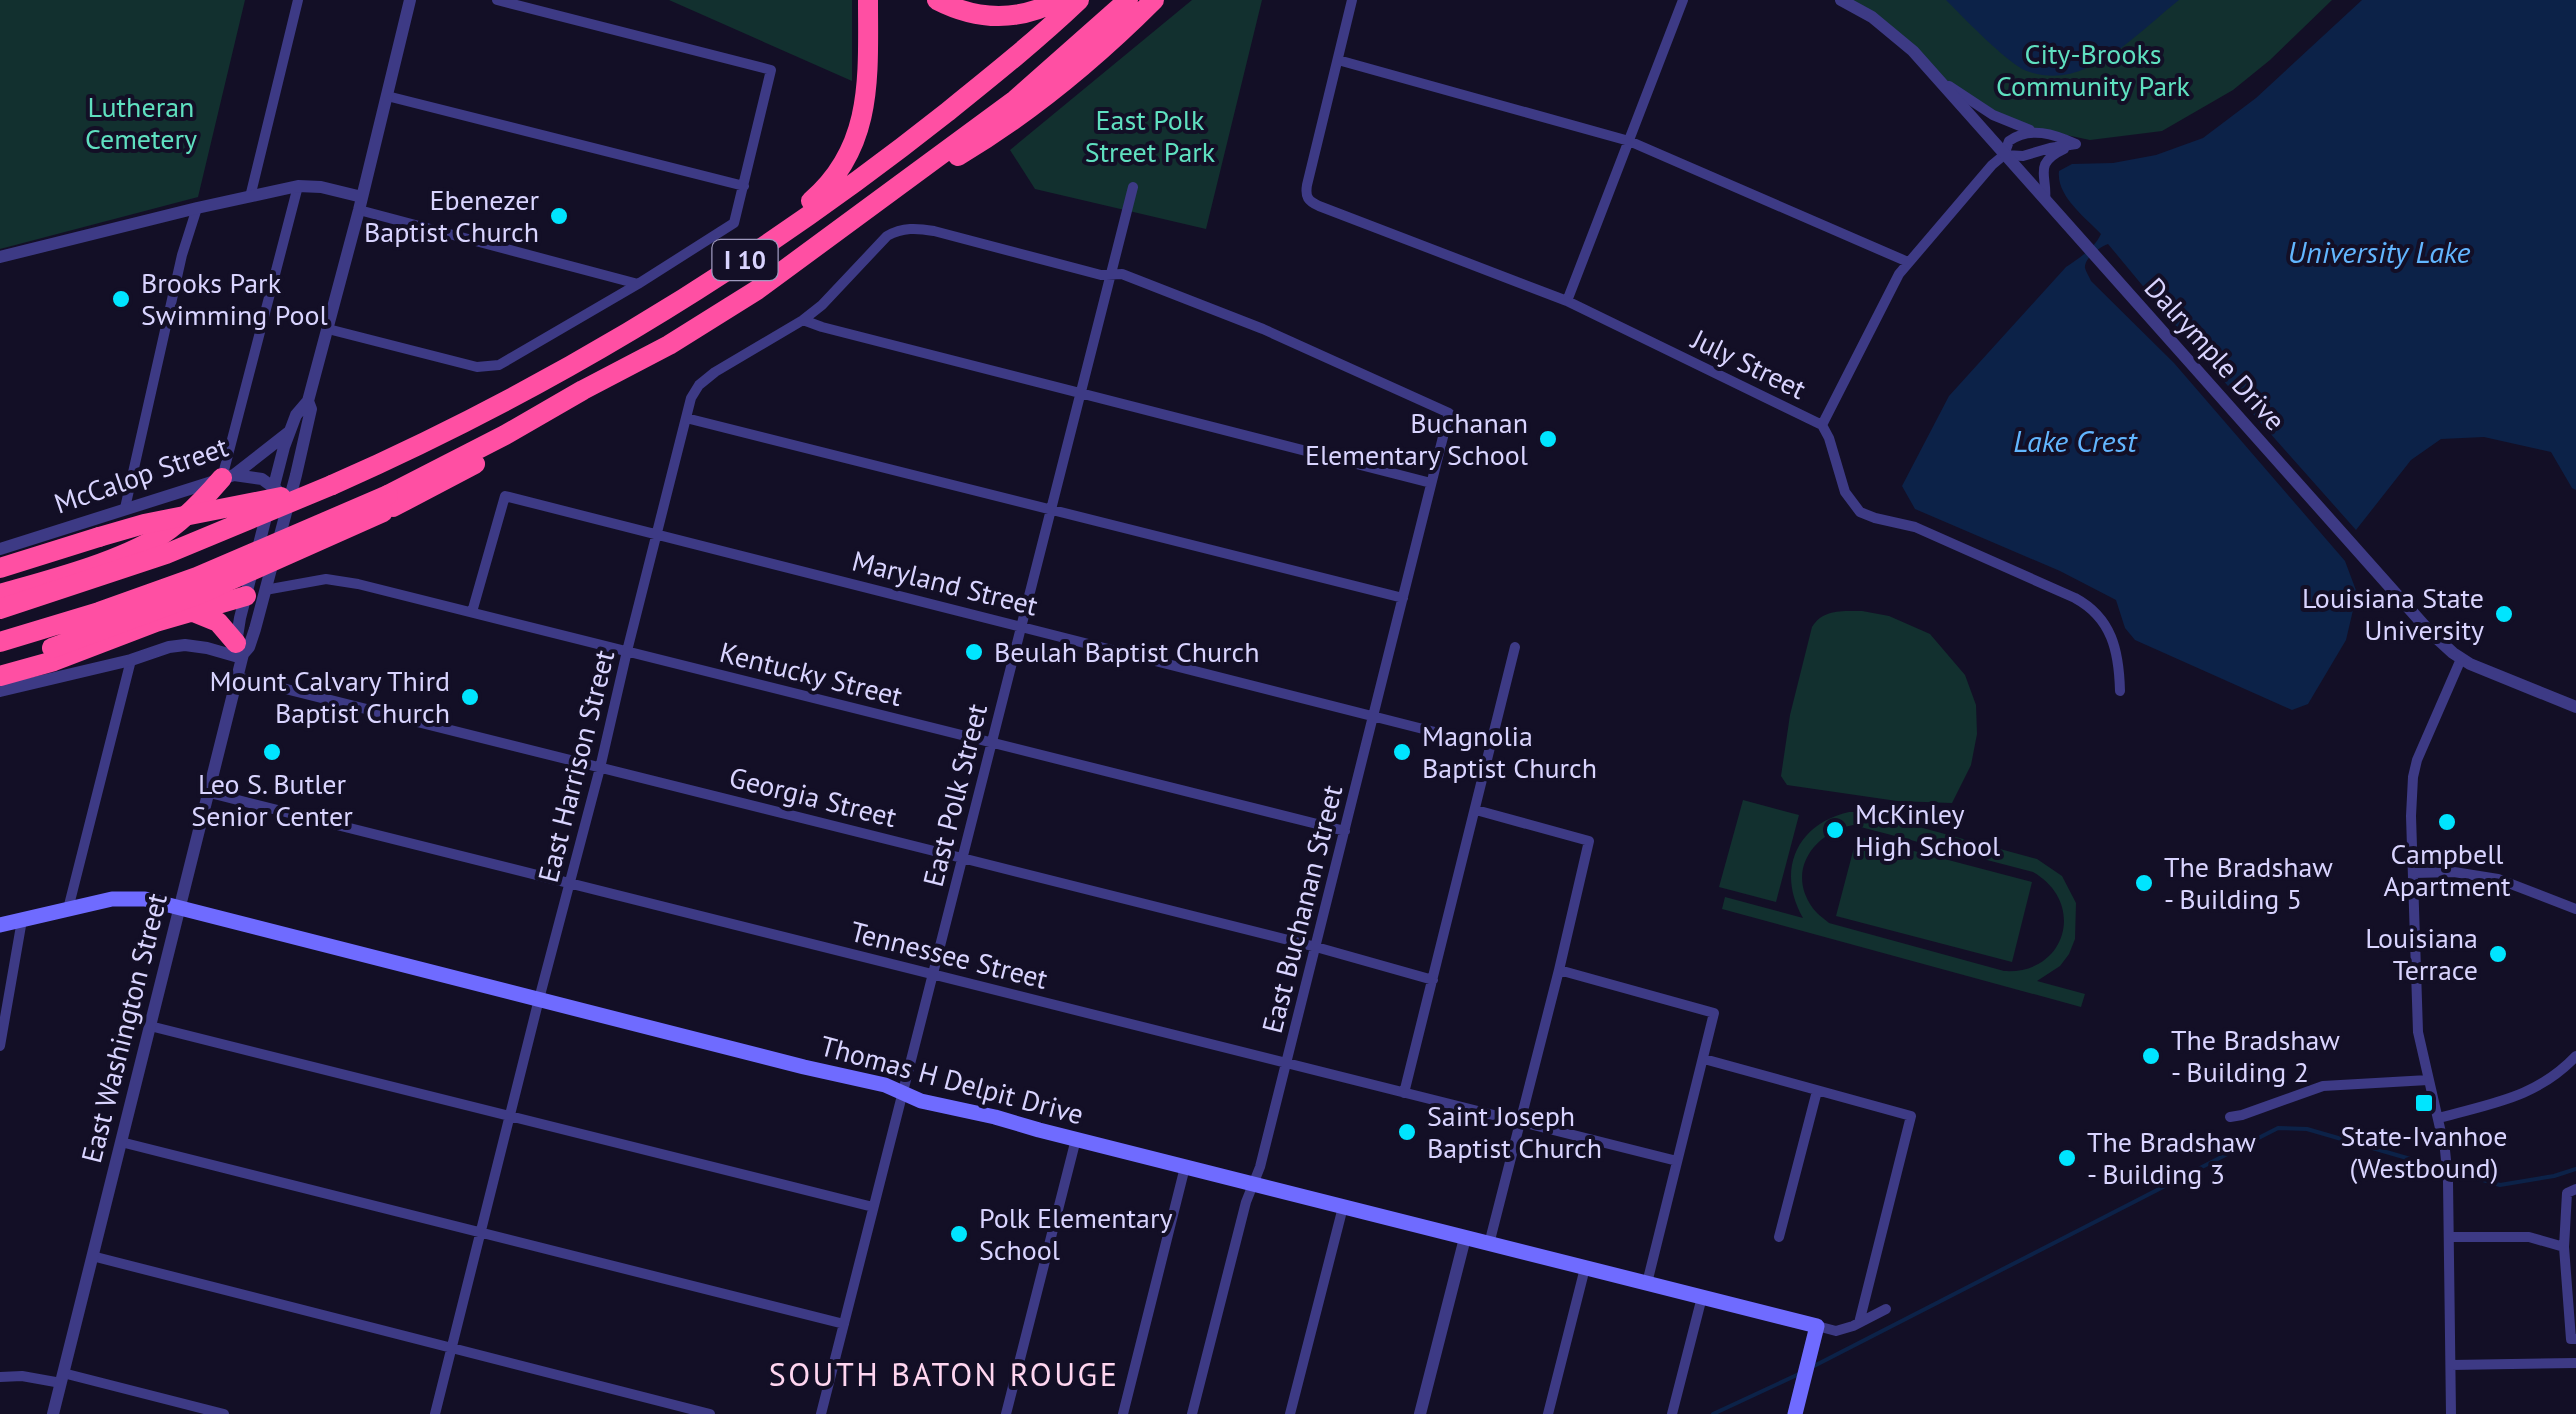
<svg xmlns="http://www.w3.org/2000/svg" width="2576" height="1414" viewBox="0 0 2576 1414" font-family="'PT Sans',sans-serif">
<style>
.green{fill:#12302f;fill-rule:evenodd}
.water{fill:#0c2248}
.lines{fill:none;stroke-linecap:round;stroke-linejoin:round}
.stream{stroke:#0c2248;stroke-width:4}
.minor{stroke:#3d3a85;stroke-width:10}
.tertiary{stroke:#3d3a85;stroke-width:12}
.secondary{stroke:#6f6bff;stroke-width:15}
.motorway{stroke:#ff4fa3;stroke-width:20}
.motorway-bridge{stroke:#ff4fa3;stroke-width:20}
.poi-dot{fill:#00e5ff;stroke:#130f26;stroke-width:4}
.labels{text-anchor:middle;stroke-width:8;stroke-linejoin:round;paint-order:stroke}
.shield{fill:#130f26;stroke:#9e99be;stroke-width:2.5}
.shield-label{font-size:25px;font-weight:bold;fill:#d9d4ff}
.park-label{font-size:28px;fill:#5fe0c0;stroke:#130f26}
.poi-label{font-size:28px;fill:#d9d4ff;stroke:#130f26;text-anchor:start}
.street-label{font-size:28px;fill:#d9d4ff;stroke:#130f26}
.water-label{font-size:30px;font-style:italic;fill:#62b6ff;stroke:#130f26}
.quarter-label{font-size:32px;letter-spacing:2.5px;fill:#ffd6f0;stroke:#130f26}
</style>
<rect width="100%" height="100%" fill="#130f26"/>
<path class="green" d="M0,0H245L198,197L0,249Z
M669,0H852V81Z
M1192,0H1262L1206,229L1035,189L1010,150Z
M1841,0H2332L2270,60L2233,90L2162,131L2090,140L2010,123L1938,80L1881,23Z
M1862,611L1889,616L1930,634L1965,675L1976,705L1977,734L1971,765L1952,803L1897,801L1787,785L1781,776L1790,715L1812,627C1823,609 1842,611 1862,611Z
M1743,800L1799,815L1776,902L1719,887Z
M1849,812H1864L2037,859L2062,876L2076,903L2075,939L2069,954L2060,966L2037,981L2085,994L2081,1007L1722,909L1725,897L1803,918C1776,871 1796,824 1849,812ZM1853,825L2033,872C2087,903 2066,975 2004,971L1829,923C1823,918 1816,913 1812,907C1786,870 1815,832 1853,825Z
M1857,836L2032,882L2012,962L1836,916Z"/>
<path class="water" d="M1946,0H2179C2137,33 2085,93 2027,71C2009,65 1961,15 1946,0Z
M2362,0H2576V490L2572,488L2551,452L2484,437L2441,439L2411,460L2356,530L2196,350L2108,244C2100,247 2084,258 2085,268C2086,272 2089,276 2091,281L2174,363L2345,561L2357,593L2346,640L2308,704L2292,710L2135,640L2125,628L2116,600L2060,571L1915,509L1902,486L1949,396L2066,267C2079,258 2094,249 2101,234C2086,218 2056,196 2059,171L2072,164L2113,163L2156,155L2203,138L2256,98Z"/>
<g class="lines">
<path class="stream" d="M1812,1367L2278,1128L2307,1129L2500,1185L2554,1176L2576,1169
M1713,1414L1799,1374"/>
<path class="minor" d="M1352,0L1307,185C1305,197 1308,201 1319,206L1567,301L1822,425L1829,438L1845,492L1860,512L1875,518L1915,527L2075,598C2112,618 2119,651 2120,691
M1338,60L1629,141L1908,262
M1949,86L1993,115L2030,130
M387,96L744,186
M2005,155L2023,156L2050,148L2076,144
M250,197L298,0
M2045,200C2048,176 2032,164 2064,149
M359,210L638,284
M1567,301L1683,0
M803,320L822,327L1431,483
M328,329L477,367L499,365L638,284L734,223L771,70L497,0
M686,418L1403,598
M1822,425L1899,274L1992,165L2004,155L2009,141C2030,126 2054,134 2076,144
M222,478L298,186
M125,508L182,255L197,208
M265,590L326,579L358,584L1345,831
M472,612L505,496L1490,746
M238,677L962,858L1316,947L1433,980
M210,793L1677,1161
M1476,810L1589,841L1559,970L1489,1244
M2414,873L2454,872L2498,879L2576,909
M68,909L131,660
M1559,970L1714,1013L1647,1283
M150,1026L873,1207
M0,1046L22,920
M1704,1059L1911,1116L1859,1323
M1404,1093L1515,647
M2230,1117L2242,1115L2323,1086L2428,1080
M2439,1118C2492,1103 2536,1098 2576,1056
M121,1142L844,1324
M2576,1189L2567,1193L2564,1247L2571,1339H2576
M1779,1237L1817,1091
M2450,1237H2529L2564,1247
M92,1256L710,1414
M1817,1326L1836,1331L1853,1326L1886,1309
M2451,1365L2576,1363
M63,1373L224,1414
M0,1377L22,1376L61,1383
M435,1414L539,999L600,768L627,651L691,398L699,385L715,372L803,320L822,305L887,236C903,227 917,228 934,231L1101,275L1122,274L1263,329L1449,413L1260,1167L1246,1202L1192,1414
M821,1414L1133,187
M1006,1414L1076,1139
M1123,1414L1185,1167
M1290,1414L1343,1207
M1548,1414L1585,1268
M1672,1414L1702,1297
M2451,1414L2448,1181L2445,1150L2418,1032L2411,816L2413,777L2417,760L2461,659"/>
<path class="tertiary" d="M1841,0L1872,17L1913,51L2430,632L2453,653L2470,664L2576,707
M0,257L197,208L298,186L321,187L362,197
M234,475L262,479L277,490
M0,549L234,475L289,432
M238,645L236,643L240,618L284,447L296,415L308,401
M0,691L131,660L169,647L185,645L207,648L242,658
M53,1414L243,654L249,647L255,629L296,475L311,409L308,401L359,210L410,0
M1420,1414L1465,1238"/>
<path class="secondary" d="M0,925L112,899H145L804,1067L885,1085L921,1101L995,1117L1039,1130L1817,1326L1795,1414"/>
<path class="motorway" d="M937,0C978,21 1018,22 1059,0
M958,156C1030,113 1095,59 1154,0
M811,201C874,147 868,76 868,0
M332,485C552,388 758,262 946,113C992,76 1037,40 1079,0
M388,495L505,435L583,390L669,345L757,290L1015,100L1128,0
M393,507L475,464
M0,568L99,537
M0,594C49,580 116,563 160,536C183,521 204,499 222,478
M191,611L218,622L236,643
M0,676L54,661L156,622L246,596"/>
<path class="motorway-bridge" d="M99,537L144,524L281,497
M0,609L166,554L332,485
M0,642L99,612L197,577L388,495
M52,648L199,594L383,512"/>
</g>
<g class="poi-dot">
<circle cx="559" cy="216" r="10"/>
<circle cx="121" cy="299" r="10"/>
<circle cx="1548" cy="439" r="10"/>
<circle cx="2504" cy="614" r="10"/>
<circle cx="974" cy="652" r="10"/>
<circle cx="470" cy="697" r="10"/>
<circle cx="272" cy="752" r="10"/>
<circle cx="1402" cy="752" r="10"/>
<circle cx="2447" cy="822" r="10"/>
<circle cx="1835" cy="830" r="10"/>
<circle cx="2144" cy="883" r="10"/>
<circle cx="2498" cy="954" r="10"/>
<circle cx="2151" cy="1056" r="10"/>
<rect x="2414" y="1093" width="20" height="20" rx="5"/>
<circle cx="1407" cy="1132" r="10"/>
<circle cx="2067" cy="1158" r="10"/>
<circle cx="959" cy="1234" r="10"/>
</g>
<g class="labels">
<rect class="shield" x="712.5" y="240" width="65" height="40" rx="8"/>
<g class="shield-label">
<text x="745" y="269">I 10</text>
</g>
<g class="park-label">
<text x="2093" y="64">City-Brooks<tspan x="2093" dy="32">Community Park</tspan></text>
<text x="141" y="117">Lutheran<tspan x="141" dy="32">Cemetery</tspan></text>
<text x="1150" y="130">East Polk<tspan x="1150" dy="32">Street Park</tspan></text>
</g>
<g class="poi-label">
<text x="539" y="210" text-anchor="end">Ebenezer<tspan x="539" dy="32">Baptist Church</tspan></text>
<text x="141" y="293">Brooks Park<tspan x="141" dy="32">Swimming Pool</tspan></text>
<text x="1528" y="433" text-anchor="end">Buchanan<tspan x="1528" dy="32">Elementary School</tspan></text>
<text x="2484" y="608" text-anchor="end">Louisiana State<tspan x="2484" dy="32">University</tspan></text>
<text x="994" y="662">Beulah Baptist Church</text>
<text x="450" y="691" text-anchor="end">Mount Calvary Third<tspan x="450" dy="32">Baptist Church</tspan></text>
<text x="1422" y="746">Magnolia<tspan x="1422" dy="32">Baptist Church</tspan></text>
<text x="272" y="794" text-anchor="middle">Leo S. Butler<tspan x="272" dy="32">Senior Center</tspan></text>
<text x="1855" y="824">McKinley<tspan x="1855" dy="32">High School</tspan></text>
<text x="2447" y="864" text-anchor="middle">Campbell<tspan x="2447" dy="32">Apartment</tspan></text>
<text x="2164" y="877">The Bradshaw<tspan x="2164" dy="32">- Building 5</tspan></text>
<text x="2478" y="948" text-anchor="end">Louisiana<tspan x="2478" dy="32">Terrace</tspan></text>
<text x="2171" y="1050">The Bradshaw<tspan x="2171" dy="32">- Building 2</tspan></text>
<text x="1427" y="1126">Saint Joseph<tspan x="1427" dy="32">Baptist Church</tspan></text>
<text x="2424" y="1146" text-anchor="middle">State-Ivanhoe<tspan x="2424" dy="32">(Westbound)</tspan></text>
<text x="2087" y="1152">The Bradshaw<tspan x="2087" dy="32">- Building 3</tspan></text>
<text x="979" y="1228">Polk Elementary<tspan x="979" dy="32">School</tspan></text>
</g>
<g class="street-label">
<text transform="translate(2215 354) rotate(48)" y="10">Dalrymple Drive</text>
<text transform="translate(1749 364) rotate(26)" y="10">July Street</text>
<text transform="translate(141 475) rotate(-19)" y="10">McCalop Street</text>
<text transform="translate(945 583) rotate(14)" y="10">Maryland Street</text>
<text transform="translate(811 674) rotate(14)" y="10">Kentucky Street</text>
<text transform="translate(576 766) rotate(-76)" y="10">East Harrison Street</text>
<text transform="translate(955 795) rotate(-76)" y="10">East Polk Street</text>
<text transform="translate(813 797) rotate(14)" y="10">Georgia Street</text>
<text transform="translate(1302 909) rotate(-76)" y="10">East Buchanan Street</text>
<text transform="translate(949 955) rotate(14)" y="10">Tennessee Street</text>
<text transform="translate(124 1028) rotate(-76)" y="10">East Washington Street</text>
<text transform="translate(952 1080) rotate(15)" y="10">Thomas H Delpit Drive</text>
</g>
<g class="water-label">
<text x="2379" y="263">University Lake</text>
<text x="2075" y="452">Lake Crest</text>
</g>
<g class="quarter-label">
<text x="944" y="1386">SOUTH BATON ROUGE</text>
</g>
</g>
</svg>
